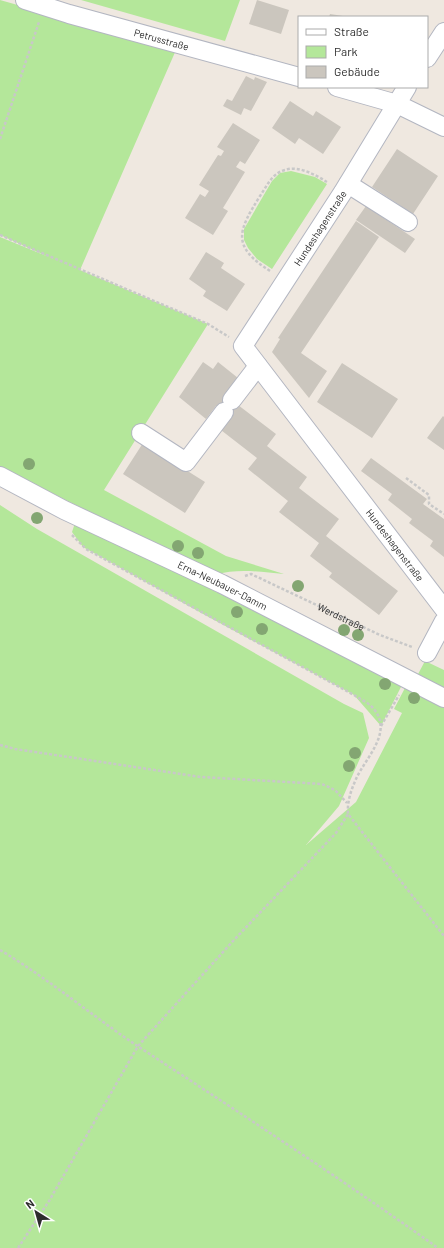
<svg xmlns="http://www.w3.org/2000/svg" width="444" height="1248" viewBox="0 0 444 1248" font-family="Barlow,sans-serif">
<style>
.green{fill:#b4e79a}
.building{fill:#cbc6be}
.lines{fill:none;stroke-linecap:round;stroke-linejoin:round}
.minor-casing{stroke:#b3b6c1;stroke-width:20}
.path{stroke:#c8c8c8;stroke-width:2.5;stroke-dasharray:3 2;stroke-linecap:butt}
.minor{stroke:#fff;stroke-width:18}
.tree{fill:#83a672}
.labels{text-anchor:middle;stroke-width:3;stroke-linejoin:round;paint-order:stroke}
.street-label{font-size:10px;fill:#2d2d2d;stroke:#fff}
</style>
<rect width="100%" height="100%" fill="#efe8e0"/>
<path class="green" d="M0,0L176,50L80,270L208,324L104,490L226,556L284,574C260,572 238,568 215,575L0,467V237L49,257L0,235Z
M81,0H240L225,41Z
M291,171L315,177L327,184L272,269L257,259L248,248L244,240V229L272,181L280,173Z
M0,505L37,529L344,704L363,713L369,738L339,806L306,845L356,802L402,713L394,709L406,686L444,706V1248H0Z
M75,523L135,551L402,685L381,726L354,695L205,615L83,547L72,532Z
M425,661L444,670V690L417,676Z"/>
<path class="building" d="M257,0L289,10L281,34L249,24Z
M330,14L343,16V17H329Z
M246,76L254,80L255,77L267,82L251,111L244,108L241,115L223,106L227,99L232,101Z
M290,101L313,116L316,111L341,127L323,154L299,138L295,144L272,128Z
M233,123L260,140L245,164L240,161L236,167L245,172L223,208L228,211L213,235L185,218L200,194L205,197L209,191L199,185L218,155L221,156L224,151L217,147Z
M397,149L438,176L413,214L372,187Z
M366,206L415,239L405,253L356,220Z
M356,221L379,237L301,353L327,371L309,398L272,352L280,339L278,338Z
M206,252L224,263L221,268L245,284L227,311L203,296L206,291L189,279Z
M203,362L213,369L218,362L238,378L225,395L276,434L267,446L307,477L299,488L339,519L326,536L398,591L379,615L329,577L332,573L310,556L319,543L279,512L288,501L248,469L257,458L217,427L227,414L216,406L206,419L179,397Z
M342,363L398,399L372,438L317,402Z
M443,416L444,417V450L427,438Z
M143,443L205,482L185,513L123,474Z
M371,458L427,499L423,504L444,519V557L430,546L433,541L409,523L412,519L388,500L392,494L361,471Z"/>
<g class="lines">
<g class="minor-casing">
<g id="minor">
<path id="s2" d="M25,0L69,14L299,77"/>
<path d="M427,58L444,32"/>
<path d="M337,87L397,104L444,127"/>
<path id="s3" d="M407,87L343,192L243,346L444,609"/>
<path d="M348,184L408,222"/>
<path d="M232,400L258,366"/>
<path d="M141,433L186,462L224,412"/>
<path id="s4" d="M0,476L64,510L222,584L444,698"/>
<path d="M427,653L444,621"/>
</g>
</g>
<g class="path">
<path d="M0,139L39,22"/>
<path d="M0,235L208,324L229,337"/>
<path d="M270,271C231,246 238,231 260,196C267,186 272,173 285,170C298,165 316,175 327,182"/>
<path d="M406,478L429,495V504L444,514"/>
<path d="M72,535L86,549L354,695C360,699 367,702 372,707C395,731 366,757 356,779C351,790 347,802 348,814L444,936"/>
<path id="s1" d="M245,576L251,574L380,635L412,647"/>
<path d="M381,726L399,695"/>
<path d="M0,745L15,749L201,777L322,784L335,790L347,803"/>
<path d="M0,950C49,979 92,1016 139,1047C240,1113 340,1178 438,1248"/>
<path d="M18,1248L49,1201L138,1046L233,941L336,833L348,814"/>
</g>
<use href="#minor" class="minor"/>
</g>
<g class="tree">
<circle cx="29" cy="464" r="6"/>
<circle cx="37" cy="518" r="6"/>
<circle cx="178" cy="546" r="6"/>
<circle cx="198" cy="553" r="6"/>
<circle cx="298" cy="586" r="6"/>
<circle cx="237" cy="612" r="6"/>
<circle cx="262" cy="629" r="6"/>
<circle cx="344" cy="630" r="6"/>
<circle cx="358" cy="635" r="6"/>
<circle cx="385" cy="684" r="6"/>
<circle cx="414" cy="698" r="6"/>
<circle cx="355" cy="753" r="6"/>
<circle cx="349" cy="766" r="6"/>
</g>
<g class="labels">
<g class="street-label">
<text dy="4" stroke="none"><textPath href="#s2" startOffset="142">Petrusstraße</textPath></text>
<text transform="translate(320 228) rotate(-57)" y="4">Hundeshagenstraße</text>
<text dy="4" stroke="none"><textPath href="#s3" startOffset="557">Hundeshagenstraße</textPath></text>
<text dy="4" stroke="none"><textPath href="#s4" startOffset="248">Erna-Neubauer-Damm</textPath></text>
<text dy="4" stroke="none"><textPath href="#s1" startOffset="106">Werdstraße</textPath></text>
</g>
</g>
<rect x="298" y="16" width="130" height="72" fill="#ffffff" stroke="#ababab"/>
<rect x="306" y="29" width="20" height="6" fill="#ffffff" stroke="#ababab"/>
<text x="334" y="36" font-size="12" fill="#2d2d2d">Straße</text>
<rect x="306" y="46" width="20" height="12" fill="#b4e79a" stroke="#ababab"/>
<text x="334" y="56" font-size="12" fill="#2d2d2d">Park</text>
<rect x="306" y="66" width="20" height="12" fill="#cbc6be" stroke="#ababab"/>
<text x="334" y="76" font-size="12" fill="#2d2d2d">Gebäude</text>
<g transform="translate(36 1212) rotate(323)" stroke="#ffffff" stroke-width="3" paint-order="stroke">
<path d="M0-3L7 15L0 10L-7 15Z" fill="#2d2d2d"/>
<text y="-6" font-size="11" font-weight="bold" text-anchor="middle" fill="#2d2d2d">N</text>
</g>
</svg>
